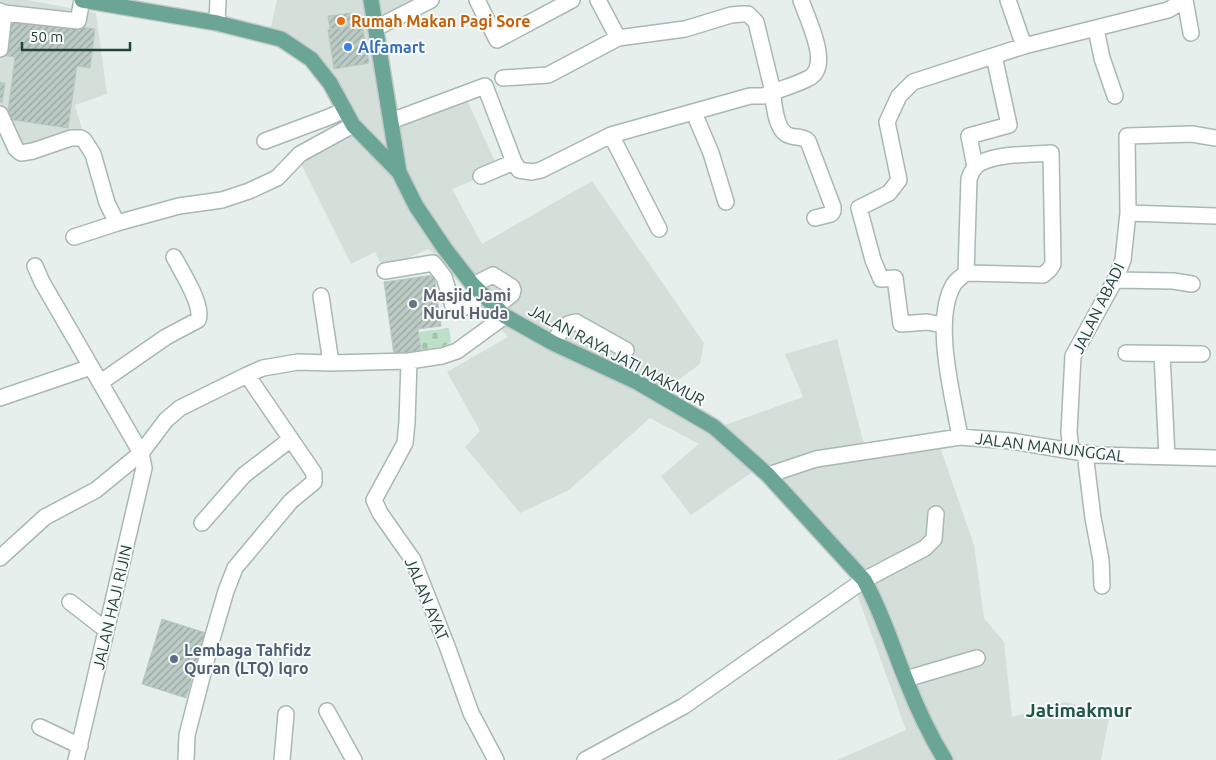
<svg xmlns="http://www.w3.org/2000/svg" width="1216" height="760" viewBox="0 0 1216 760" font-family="Ubuntu,sans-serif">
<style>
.built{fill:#d4dfda}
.cemetery{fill:url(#cemetery-stones)}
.building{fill:url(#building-hatch);stroke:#b8c9c2}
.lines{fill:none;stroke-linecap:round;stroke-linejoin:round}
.minor-casing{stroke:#a8b8b2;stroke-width:18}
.major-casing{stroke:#c2cac8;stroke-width:18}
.minor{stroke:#fff;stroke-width:15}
.major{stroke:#6aa596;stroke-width:15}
.food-dot{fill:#e8710a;stroke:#f7fbf9;stroke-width:2}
.shop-dot{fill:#3f7fe0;stroke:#f7fbf9;stroke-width:2}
.worship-dot{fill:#6b7280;stroke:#f7fbf9;stroke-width:2}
.service-dot{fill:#5c6f8a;stroke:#f7fbf9;stroke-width:2}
.labels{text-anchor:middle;stroke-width:4;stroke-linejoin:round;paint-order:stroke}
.food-label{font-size:16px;font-weight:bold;fill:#c56008;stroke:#f7fbf9;text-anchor:start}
.shop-label{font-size:16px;font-weight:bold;fill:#366cbe;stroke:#f7fbf9;text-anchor:start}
.worship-label{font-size:16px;font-weight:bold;fill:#5b616d;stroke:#f7fbf9;text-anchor:start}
.street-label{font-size:16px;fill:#24423a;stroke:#f7fbf9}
.service-label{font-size:16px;font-weight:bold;fill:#4e5e75;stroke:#f7fbf9;text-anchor:start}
.quarter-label{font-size:19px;font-weight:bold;fill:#1f5548;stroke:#f7fbf9}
</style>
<defs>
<pattern id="cemetery-stones" width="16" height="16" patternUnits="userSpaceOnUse" patternTransform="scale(1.25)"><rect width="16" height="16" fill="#bfe0c8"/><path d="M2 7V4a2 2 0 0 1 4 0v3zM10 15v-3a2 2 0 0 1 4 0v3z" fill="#a4c1ad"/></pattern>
<pattern id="building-hatch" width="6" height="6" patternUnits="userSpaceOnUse" patternTransform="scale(1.25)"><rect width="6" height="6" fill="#bbcac4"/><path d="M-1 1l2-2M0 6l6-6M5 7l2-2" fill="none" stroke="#98a6a0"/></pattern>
</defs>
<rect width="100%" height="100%" fill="#e6efeb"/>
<path class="built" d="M0,0H28L96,13L107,94L75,105L82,129L22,146L0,110Z
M277,0H432L375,29L391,128L466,98L499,170L452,189L482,244L592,181L704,343L700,364L666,389L709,413L725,425L803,397L785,354L837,339L866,453L939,444L974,545L984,618L1004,642L1012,717L1065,702L1110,713L1101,760H837L906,730L852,580L758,468L691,515L661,476L699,444L650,418L569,490L520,513L465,447L480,431L447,372L508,337L429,249L383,268L375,252L351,264L299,160L355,128L311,53L270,31Z"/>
<path class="cemetery" d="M449,328L451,342L444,346L421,351L419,332Z"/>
<path class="building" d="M352,13L354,25L330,29L328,16Z
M7,15L95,29L90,68L77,66L68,128L7,119L15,57L1,55Z
M362,24L369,63L334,69L328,30Z
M0,82L5,83L2,103L0,102Z
M434,275L441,326L418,329L421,351L394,355L384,282Z
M162,619L206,633L186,698L142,684Z"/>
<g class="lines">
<g class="minor-casing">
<path id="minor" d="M477,0L497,40L572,0
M598,0L618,38
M1008,0L1024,46
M1185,0L1191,33
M0,11L4,13L78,21L82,0
M217,23L218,0
M376,28L431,0
M1096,29L1102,58L1115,96
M0,49L4,13
M503,78L548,75L618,38L685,29L731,15L742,14H748L756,22L773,92C784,88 798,84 809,78C832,66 807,19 801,0
M694,113L711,153L726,202
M0,114L16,149L21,153L33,151L71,138H81L84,140L93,154L107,203L117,223L179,206L222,200L249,191L277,178L300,154L353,125
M391,121L485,86L514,162L519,170L532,172L541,170L611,135L750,96H763L773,92C773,102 776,128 786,134C793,139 801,135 808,141L833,207V211L831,214L815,218
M611,135L659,229
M265,141L329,117L344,110
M975,167L969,136L1009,125L994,56
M481,176L514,162
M1128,213L1216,216
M74,237L117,223
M35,266L42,282L141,453L144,468L76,760
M385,271L433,263L444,277L453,306L460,310L482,295
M1115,280L1173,281L1192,284
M473,285L493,275L512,287L513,290L512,294L495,308
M321,296L331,363
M943,325L927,322L901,324L895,278L881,279L873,260L859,208L889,193L899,180L887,122L899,96L913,82L1024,46L1168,10L1185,0
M553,343C561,332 562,324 576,322L626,350
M1126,353L1202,354
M1162,354L1167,457
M409,361L407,422L405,443L374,500L380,513L413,560L447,646L471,713L496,760
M101,382L166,337L198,320C204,305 181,271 174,257
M0,398L91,367
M960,437C953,396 932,320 954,284C957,280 962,276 966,273L969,179C971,172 974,167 980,163C1001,153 1029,155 1051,153L1053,264L1049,270L1043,275L966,273
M1071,450L1069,432L1073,356L1115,280L1123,260L1128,213L1127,136L1192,134L1216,138
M1085,453L1093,518L1101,560L1102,586
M768,475L816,459L960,437L1011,441L1096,455L1216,458
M202,523L244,475L291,439
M0,558L45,517L96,490L141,453L166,420L180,408L247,375L263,368L298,362L331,363L409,361L442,356L457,351L505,316
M70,602L106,630
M906,679L977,658
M327,711L354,760
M40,727L80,746
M186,760L187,735L210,646L226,591L235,568L291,501L314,482V473L247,375
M282,760L286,714
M585,760L684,706L864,580L925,548L934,539L936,514"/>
</g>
<g class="major-casing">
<path id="major" d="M82,0L217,23L281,39L311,59L330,83L353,125L399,172
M371,0L399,172L416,206L445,249L473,285L505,316L553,343L637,382L714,427L768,475L864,580C882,612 892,646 906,680C917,708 929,734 945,760"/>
</g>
<use href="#minor" class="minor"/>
<use href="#major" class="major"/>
</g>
<circle class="food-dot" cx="341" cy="21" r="5"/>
<circle class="shop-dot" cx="348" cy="47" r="5"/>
<circle class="worship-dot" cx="413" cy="304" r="5"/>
<circle class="service-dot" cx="174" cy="659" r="5"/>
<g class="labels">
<g class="food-label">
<text x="351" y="27">Rumah Makan Pagi Sore</text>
</g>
<g class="shop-label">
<text x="358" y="53">Alfamart</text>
</g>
<g class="worship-label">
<text x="423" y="301">Masjid Jami<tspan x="423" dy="18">Nurul Huda</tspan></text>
</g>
<g class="street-label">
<text transform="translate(1098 308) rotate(-64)" y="6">JALAN ABADI</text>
<text transform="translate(617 355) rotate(28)" y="6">JALAN RAYA JATI MAKMUR</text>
<text transform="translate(1050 447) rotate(7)" y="6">JALAN MANUNGGAL</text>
<text transform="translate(427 599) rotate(67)" y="6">JALAN AYAT</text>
<text transform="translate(112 607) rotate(-77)" y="6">JALAN HAJI RIJIN</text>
</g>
<g class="service-label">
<text x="184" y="656">Lembaga Tahfidz<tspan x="184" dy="18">Quran (LTQ) Iqro</tspan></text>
</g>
<g class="quarter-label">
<text x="1079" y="717">Jatimakmur</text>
</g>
</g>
<path d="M22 42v8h108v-8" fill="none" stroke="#24423a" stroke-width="2.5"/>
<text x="30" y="42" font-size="15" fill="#24423a" stroke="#f7fbf9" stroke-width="4" paint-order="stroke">50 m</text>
</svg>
